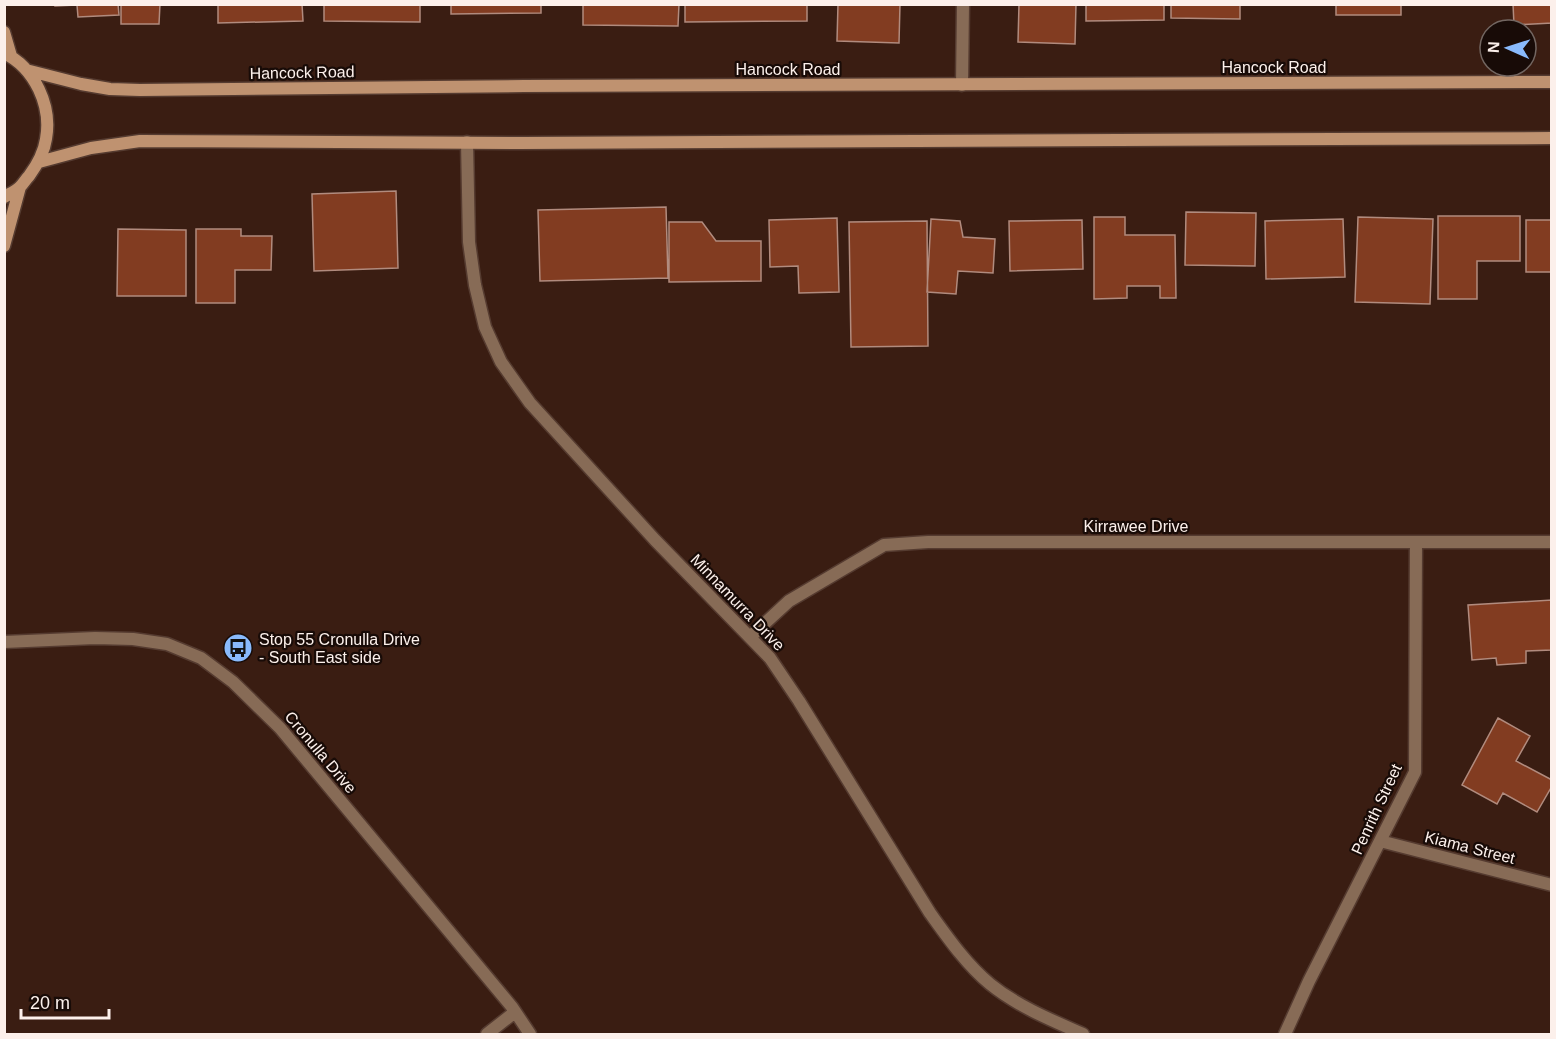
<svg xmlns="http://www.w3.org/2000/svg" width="1556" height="1039" viewBox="0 0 1556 1039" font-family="Helvetica,sans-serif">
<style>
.building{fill:#823c21;stroke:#b18b7e;stroke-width:1.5}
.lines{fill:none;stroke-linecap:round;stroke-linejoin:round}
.street-casing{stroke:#553b30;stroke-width:15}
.secondary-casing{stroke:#553b30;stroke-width:15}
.street{stroke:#876b56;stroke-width:12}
.secondary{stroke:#bf9270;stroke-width:12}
.labels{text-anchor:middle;stroke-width:4.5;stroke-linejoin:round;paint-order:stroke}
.street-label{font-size:16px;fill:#fcf0eb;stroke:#180b07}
.poi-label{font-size:16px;fill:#fcf0eb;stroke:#180b07;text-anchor:start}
</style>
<rect width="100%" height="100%" fill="#3a1d12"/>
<path class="building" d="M55,4H118L119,15L78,17L77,5L55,6Z
M121,4H160L159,24H121Z
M218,4H302L303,21L218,23Z
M324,4H420V22L324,21Z
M451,4H541V13L451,14Z
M583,4H679L678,26L583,25Z
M685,4H807V21L685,22Z
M838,4H900L899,43L837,41Z
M1019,4H1076L1075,44L1018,42Z
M1086,4H1164V20L1086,21Z
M1171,4H1240V19L1171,18Z
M1336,4H1401V15H1336Z
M1513,4H1552V23L1514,25Z
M396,191L398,268L314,271L312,194Z
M666,207L668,278L540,281L538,210Z
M1186,212L1256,213L1255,266L1185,265Z
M1438,216H1520V261H1477V299H1438Z
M1094,217H1125V235H1175L1176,298H1160V286H1127V298L1094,299Z
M1358,217L1433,219L1430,304L1355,302Z
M837,218L839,292L799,293L798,266L770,267L769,220Z
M931,219L960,221L963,237L995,239L993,273L958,271L956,294L927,292Z
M1343,219L1345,277L1266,279L1265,221Z
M1082,220L1083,269L1010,271L1009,221Z
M1526,220H1552V272H1526Z
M927,221L928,346L851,347L849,222Z
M669,222H702L716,241H761V281L669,282Z
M118,229L186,230V296H117Z
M196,229H241V236H272L271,270H235V303H196Z
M1552,600V650L1526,651V663L1497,665L1496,658L1472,660L1468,605Z
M1498,718L1530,736L1516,761L1552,780V786L1537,812L1503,793L1497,804L1462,785Z"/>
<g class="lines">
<g class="street-casing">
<path id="street" d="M962,85L963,4
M467,142L469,242L475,285L485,327L501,362L530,403L655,540L770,658L799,701L930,913C948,938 966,964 990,984C1017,1006 1051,1020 1083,1034
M750,637L789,601L884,545L928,542H1552
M4,642L95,638L133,639L167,644L201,658L233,682L280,728L512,1007L530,1034
M1380,841L1552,885
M487,1034L515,1012
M1285,1034L1309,981L1415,772L1416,542"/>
</g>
<g class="secondary-casing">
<path id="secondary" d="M4,32L11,56
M4,53C35,68 52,106 46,139C44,153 37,165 29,176C26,179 23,184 20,187C16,191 9,194 4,197
M26,70L81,84L110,89L140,90L524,86L1552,82
M39,162L91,148L140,141L523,143L1552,138
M4,246L20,187"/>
</g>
<use href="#street" class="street"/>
<use href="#secondary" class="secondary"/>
</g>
<defs>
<g id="bus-disc" transform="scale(1.5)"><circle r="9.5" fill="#89bafc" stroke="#180b07"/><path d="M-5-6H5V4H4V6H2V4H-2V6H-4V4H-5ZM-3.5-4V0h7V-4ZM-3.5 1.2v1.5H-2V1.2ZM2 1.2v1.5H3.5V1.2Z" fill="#111"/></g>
</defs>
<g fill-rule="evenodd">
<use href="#bus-disc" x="238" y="648"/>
</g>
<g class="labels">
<g class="street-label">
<text x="1274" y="73">Hancock Road</text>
<text x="788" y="75">Hancock Road</text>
<text transform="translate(302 72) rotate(-1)" y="6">Hancock Road</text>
<text x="1136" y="532">Kirrawee Drive</text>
<text transform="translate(738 602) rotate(46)" y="6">Minnamurra Drive</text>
<text transform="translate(321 752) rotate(50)" y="6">Cronulla Drive</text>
<text transform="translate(1376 809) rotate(-65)" y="6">Penrith Street</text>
<text transform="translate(1470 847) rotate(14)" y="6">Kiama Street</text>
</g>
<g class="poi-label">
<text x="259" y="645">Stop 55 Cronulla Drive<tspan x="259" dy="18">- South East side</tspan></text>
</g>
</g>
<rect width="1556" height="1039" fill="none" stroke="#fcf0eb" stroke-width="12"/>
<g transform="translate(1508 48) rotate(273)"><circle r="28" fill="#180b07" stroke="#736762" stroke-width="1.5"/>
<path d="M0-4.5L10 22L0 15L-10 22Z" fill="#89bafc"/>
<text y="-9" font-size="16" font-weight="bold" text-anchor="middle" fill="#fcf0eb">N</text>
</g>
<path d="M21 1009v9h88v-9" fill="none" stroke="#fcf0eb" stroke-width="3"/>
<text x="30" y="1009" font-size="18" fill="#fcf0eb" stroke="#180b07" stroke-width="4.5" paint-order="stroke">20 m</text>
</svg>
